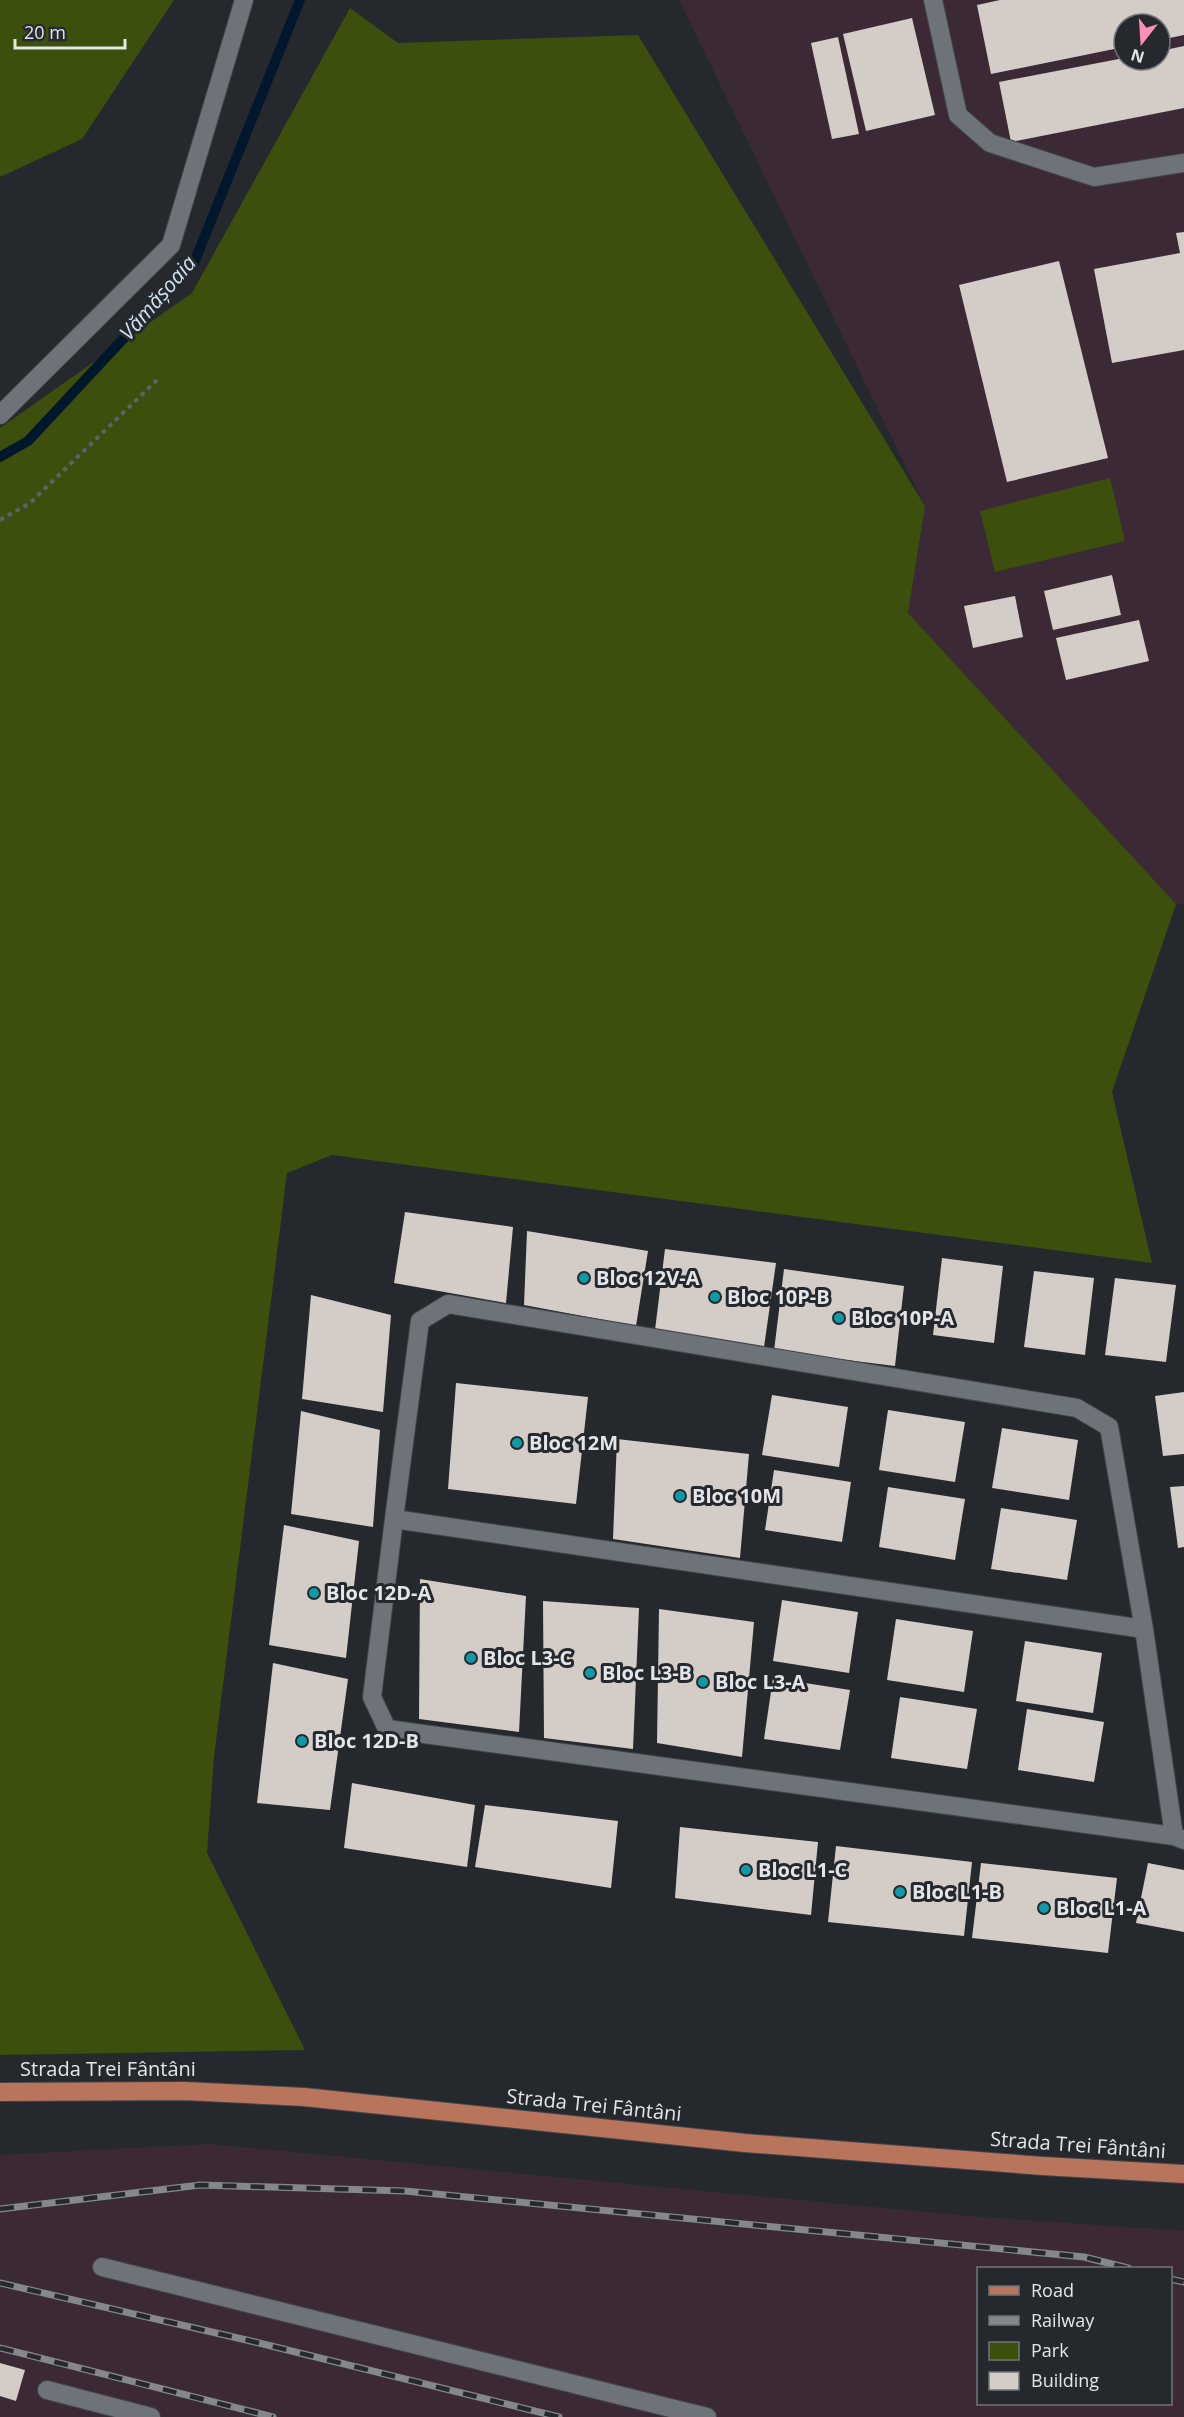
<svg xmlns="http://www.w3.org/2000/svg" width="1184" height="2417" viewBox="0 0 1184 2417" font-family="'Open Sans',sans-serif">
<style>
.industrial{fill:#3b2a35;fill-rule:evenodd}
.green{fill:#3c4f0d}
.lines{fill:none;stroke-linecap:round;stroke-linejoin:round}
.stream{stroke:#00182b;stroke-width:10}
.building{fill:#d4ccc7}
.minor-casing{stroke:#414549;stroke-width:20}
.major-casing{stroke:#414549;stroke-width:20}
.path{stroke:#5f6267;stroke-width:4;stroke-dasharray:4.5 4.5;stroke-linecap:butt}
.minor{stroke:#6e7379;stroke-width:18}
.major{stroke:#b9755c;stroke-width:18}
.rail-casing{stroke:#84878c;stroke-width:7}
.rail{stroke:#25292e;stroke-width:4.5;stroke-dasharray:14;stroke-linecap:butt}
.culture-dot{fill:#0f9aa8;stroke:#25292e;stroke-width:2}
.labels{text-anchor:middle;stroke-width:6;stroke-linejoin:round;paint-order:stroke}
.poi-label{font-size:20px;font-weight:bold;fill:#e3e5e9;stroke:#25292e;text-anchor:start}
.street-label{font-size:20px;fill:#e3e5e9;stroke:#25292e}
.water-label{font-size:21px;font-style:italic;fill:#cee2f3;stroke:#25292e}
</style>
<rect width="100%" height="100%" fill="#25292e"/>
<path class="industrial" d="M679,0H1184V905L1176,904L908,613L925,506ZM1124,24H1160V60H1124Z
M208,2144L968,2216L1184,2231V2417H0V2155ZM978,2268H1170V2404H978Z"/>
<path class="green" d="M0,0H174L82,139L0,177Z
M350,8L398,43L638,35L925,506L908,613L1176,904L1112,1092L1152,1263L332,1155L287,1173L214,1757L207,1853L305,2050L0,2055V428L192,293Z
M1110,478L1125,541L995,572L980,511Z"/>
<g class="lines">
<path class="stream" d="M0,457L28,441L194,263L300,0"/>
</g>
<path class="building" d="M1000,0H1184V35L1160,40V24H1124V47L991,74L977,5Z
M912,18L935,115L866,131L843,34Z
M838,37L859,134L832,139L811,43Z
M1184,46V108L1011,142L999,82L1124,58V60H1160V51Z
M1184,232V350L1112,363L1094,269L1180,253L1176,233Z
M1059,261L1108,458L1007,482L959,285Z
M1112,575L1121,615L1053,630L1044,591Z
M1015,596L1023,637L973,648L964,606Z
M1139,620L1149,661L1066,680L1056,638Z
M405,1212L513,1227L506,1303L394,1283Z
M527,1231L648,1251L636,1326L524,1305Z
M665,1249L776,1263L764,1347L655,1330Z
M942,1258L1003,1266L994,1343L933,1335Z
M784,1269L904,1286L895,1366L774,1351Z
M1034,1271L1094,1278L1085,1355L1024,1347Z
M1115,1278L1176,1285L1166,1362L1105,1355Z
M311,1295L391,1315L383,1412L302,1399Z
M456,1383L588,1397L576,1504L448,1489Z
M1184,1392V1454L1163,1456L1155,1396Z
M772,1395L848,1407L839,1467L762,1455Z
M888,1410L965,1422L955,1482L879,1470Z
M301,1411L380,1430L373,1527L291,1514Z
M1002,1428L1078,1440L1069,1500L992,1488Z
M617,1439L749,1454L740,1558L613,1539Z
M774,1470L851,1482L842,1542L765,1530Z
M1184,1486V1547L1178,1548L1170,1487Z
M888,1487L965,1499L955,1560L879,1547Z
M1001,1508L1077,1520L1067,1580L991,1569Z
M284,1525L359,1541L346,1658L269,1645Z
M420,1579L526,1596L519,1732L419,1719Z
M782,1600L858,1612L849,1673L773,1661Z
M543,1601L639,1608L633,1749L544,1738Z
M659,1609L754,1622L742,1757L657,1743Z
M896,1619L973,1631L964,1692L887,1680Z
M1025,1641L1102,1653L1093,1713L1016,1701Z
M273,1663L348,1679L330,1810L257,1803Z
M773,1678L850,1690L840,1750L764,1739Z
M900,1697L977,1709L967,1769L891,1758Z
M1027,1709L1104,1722L1094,1782L1018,1770Z
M352,1783L475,1805L467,1867L344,1848Z
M485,1805L618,1821L611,1888L475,1867Z
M680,1827L818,1842L811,1915L675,1898Z
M836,1846L972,1862L964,1936L828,1922Z
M981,1863L1117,1878L1108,1953L972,1938Z
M1148,1863L1184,1870V1932L1136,1923Z
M0,2363L25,2370L16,2401L0,2396Z"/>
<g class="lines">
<g class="minor-casing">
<path id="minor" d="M933,0L958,115L990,143L1094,177L1184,163
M0,415L171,245L244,0
M394,1519L372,1697L387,1729L1174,1836
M1144,1629L394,1519L420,1321L448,1304L1077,1408L1109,1427L1144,1629L1174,1836L1184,1840
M102,2267L707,2417
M47,2390L151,2417"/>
</g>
<g class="major-casing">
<path id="major" d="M0,2092L184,2091L304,2097L745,2143L1043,2166L1184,2174"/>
</g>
<path class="path" d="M0,520L30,503L157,380"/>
<use href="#minor" class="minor"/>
<use href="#major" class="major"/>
<g class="rail-casing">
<path id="rail" d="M0,2209L200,2185L405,2191L1084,2257L1128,2268
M1170,2279L1184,2282
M0,2283L255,2342L559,2417
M0,2348L273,2417"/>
</g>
<use href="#rail" class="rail"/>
</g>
<g class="culture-dot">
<circle cx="584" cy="1278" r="6"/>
<circle cx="715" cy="1297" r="6"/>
<circle cx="839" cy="1318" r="6"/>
<circle cx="517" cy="1443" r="6"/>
<circle cx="680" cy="1496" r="6"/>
<circle cx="314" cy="1593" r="6"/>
<circle cx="471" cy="1658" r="6"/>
<circle cx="590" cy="1673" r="6"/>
<circle cx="703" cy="1682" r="6"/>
<circle cx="302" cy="1741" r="6"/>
<circle cx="746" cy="1870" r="6"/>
<circle cx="900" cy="1892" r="6"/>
<circle cx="1044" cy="1908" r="6"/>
</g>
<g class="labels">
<g class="poi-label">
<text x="596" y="1285">Bloc 12V-A</text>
<text x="727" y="1304">Bloc 10P-B</text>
<text x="851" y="1325">Bloc 10P-A</text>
<text x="529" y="1450">Bloc 12M</text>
<text x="692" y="1503">Bloc 10M</text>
<text x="326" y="1600">Bloc 12D-A</text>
<text x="483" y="1665">Bloc L3-C</text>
<text x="602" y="1680">Bloc L3-B</text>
<text x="715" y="1689">Bloc L3-A</text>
<text x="314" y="1748">Bloc 12D-B</text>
<text x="758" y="1877">Bloc L1-C</text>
<text x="912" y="1899">Bloc L1-B</text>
<text x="1056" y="1915">Bloc L1-A</text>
</g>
<g class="street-label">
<text x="108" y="2076">Strada Trei Fântâni</text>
<text transform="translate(594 2105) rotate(6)" y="7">Strada Trei Fântâni</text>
<text transform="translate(1078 2145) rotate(4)" y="7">Strada Trei Fântâni</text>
</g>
<g class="water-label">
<text transform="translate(158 298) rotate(-49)" y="7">Vămășoaia</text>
</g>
</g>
<rect x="977" y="2267" width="195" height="138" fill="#25292e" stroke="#717479" stroke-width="1.5"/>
<rect x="989" y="2286" width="30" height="9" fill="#b9755c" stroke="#717479" stroke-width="1.5"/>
<text x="1031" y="2297" font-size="18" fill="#e3e5e9">Road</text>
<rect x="989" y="2316" width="30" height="9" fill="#84878c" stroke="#717479" stroke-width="1.5"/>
<text x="1031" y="2327" font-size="18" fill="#e3e5e9">Railway</text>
<rect x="989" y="2342" width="30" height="18" fill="#3c4f0d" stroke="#717479" stroke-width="1.5"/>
<text x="1031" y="2357" font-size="18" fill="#e3e5e9">Park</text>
<rect x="989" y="2372" width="30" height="18" fill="#d4ccc7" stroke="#717479" stroke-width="1.5"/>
<text x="1031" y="2387" font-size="18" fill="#e3e5e9">Building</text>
<g transform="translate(1142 42) rotate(197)"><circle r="28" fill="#25292e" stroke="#717479" stroke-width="1.5"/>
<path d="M0-4.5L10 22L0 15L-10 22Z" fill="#fe8ebc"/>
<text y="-9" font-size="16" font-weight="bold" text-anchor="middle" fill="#e3e5e9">N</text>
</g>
<path d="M15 39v9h110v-9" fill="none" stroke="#e3e5e9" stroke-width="3"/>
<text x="24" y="39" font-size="18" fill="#e3e5e9" stroke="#25292e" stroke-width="4.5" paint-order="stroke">20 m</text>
</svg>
